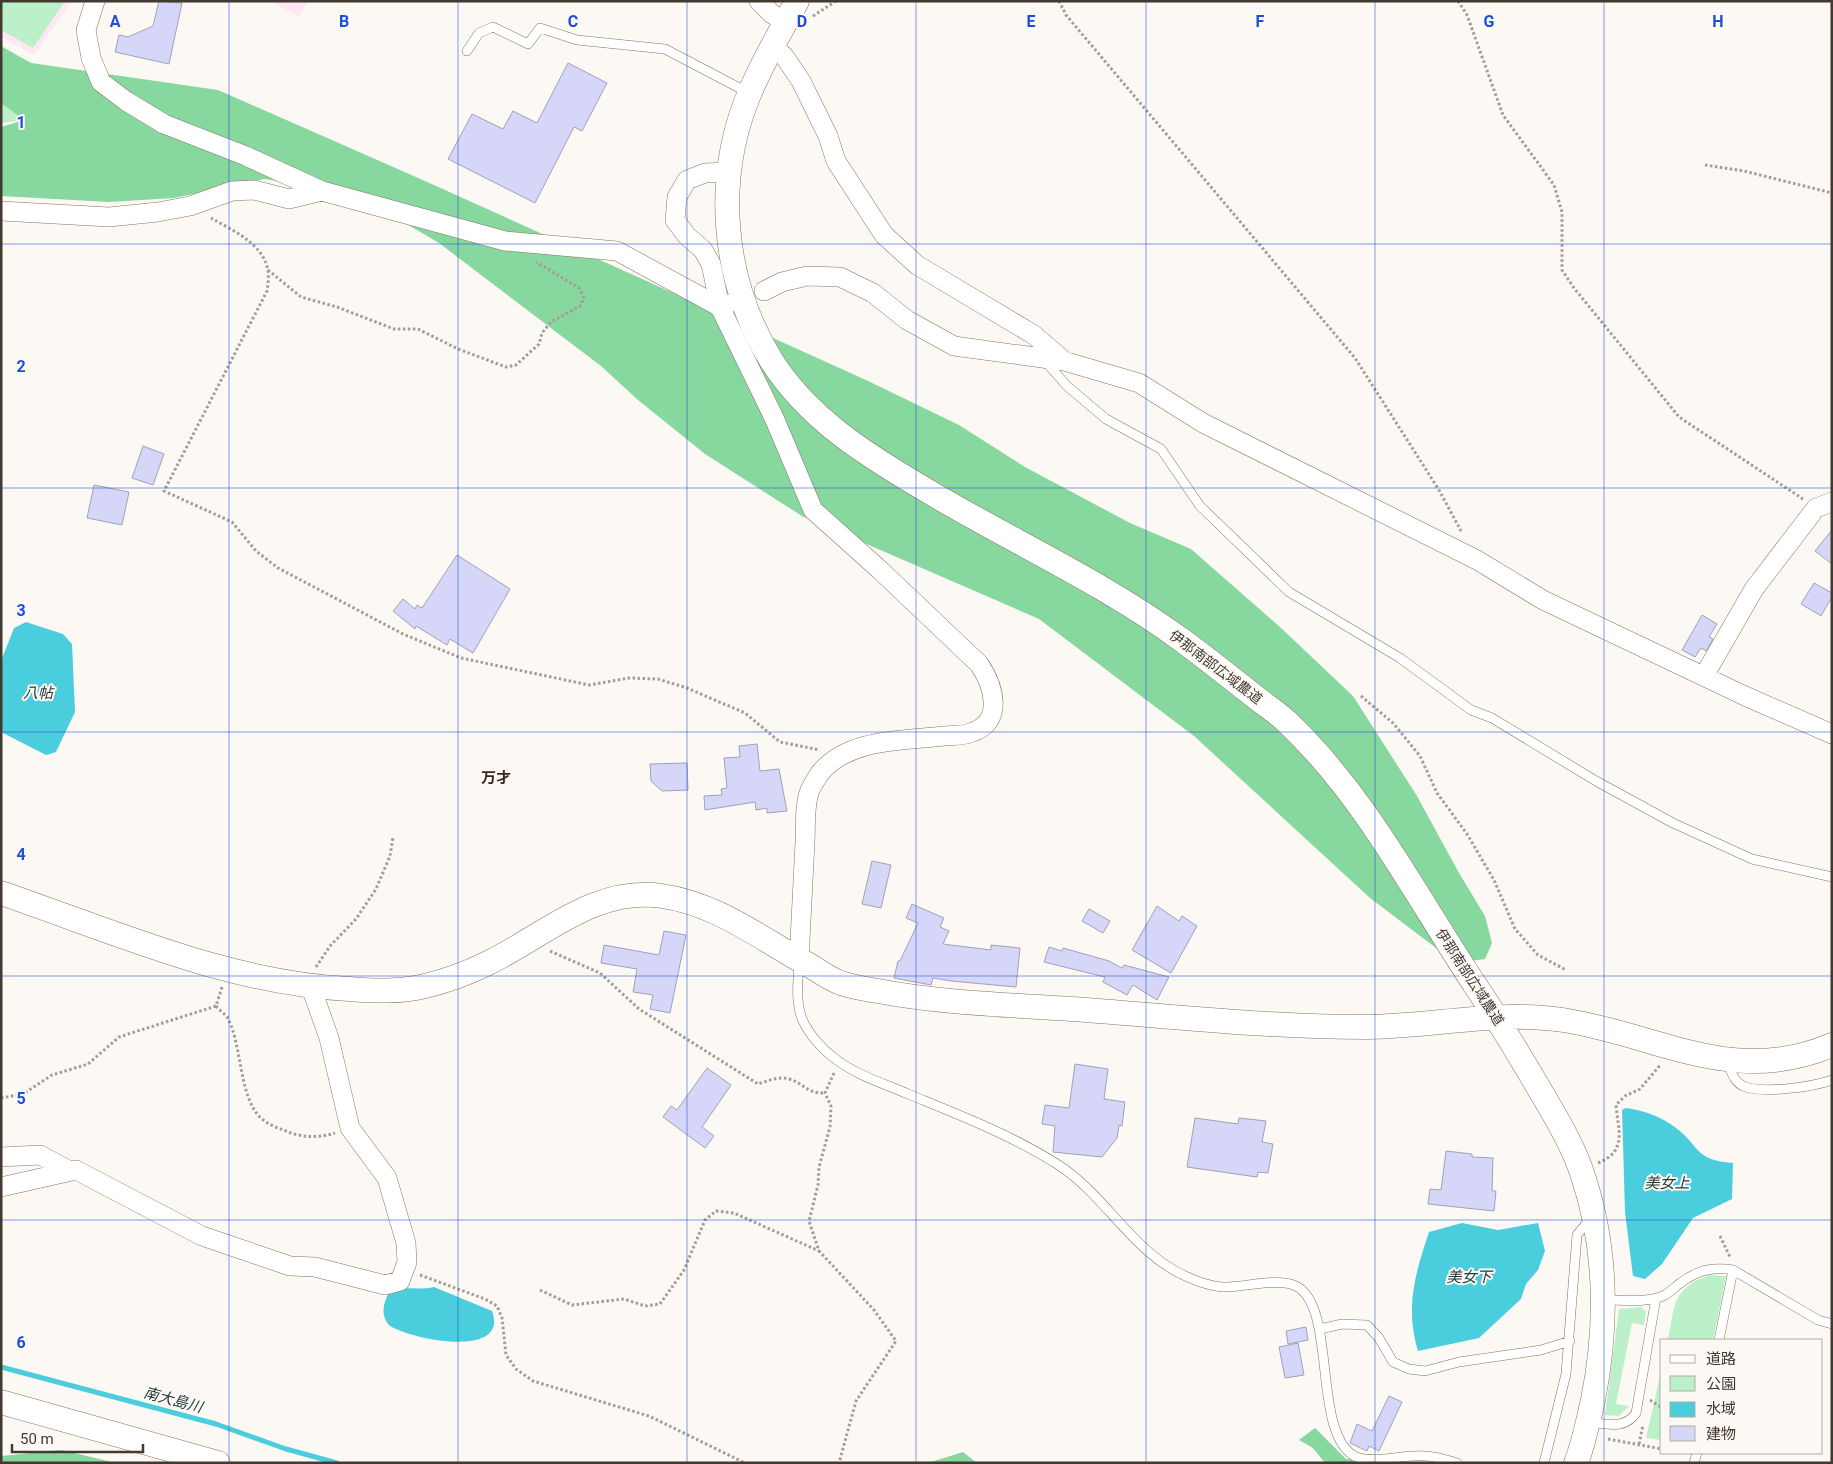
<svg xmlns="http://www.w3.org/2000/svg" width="1833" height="1464" viewBox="0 0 1833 1464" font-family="Roboto,'Noto Sans JP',sans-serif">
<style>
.education{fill:#ffe7f3}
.green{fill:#bbf0c9}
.forest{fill:#87d89f}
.water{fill:#4acddd}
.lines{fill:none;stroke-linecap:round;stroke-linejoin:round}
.stream{stroke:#4acddd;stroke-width:5}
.building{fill:#d6d7f8;stroke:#a0a1ba}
.service-casing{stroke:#877461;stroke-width:10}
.minor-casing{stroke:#877461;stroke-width:20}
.tertiary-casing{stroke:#877461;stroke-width:25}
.path{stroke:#a39d96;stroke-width:3;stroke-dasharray:2.5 2.5;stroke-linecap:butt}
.service{stroke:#fff;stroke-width:9}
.minor{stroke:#fff;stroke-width:19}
.tertiary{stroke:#fff;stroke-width:24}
.grid{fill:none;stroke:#1d4ed8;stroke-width:1;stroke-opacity:0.55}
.labels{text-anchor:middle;stroke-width:4;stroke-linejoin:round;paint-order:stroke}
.street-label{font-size:14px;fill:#423931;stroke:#fcf8f3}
.water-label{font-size:15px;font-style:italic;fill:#22393c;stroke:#fcf8f3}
.neighbourhood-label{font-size:15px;font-weight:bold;fill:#382717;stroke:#fcf8f3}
.grid-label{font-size:16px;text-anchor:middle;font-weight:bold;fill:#1d4ed8;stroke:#fcf8f3;stroke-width:4;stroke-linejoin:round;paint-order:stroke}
</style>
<rect width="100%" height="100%" fill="#fcf8f3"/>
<path class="education" d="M1,1H72L34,55L1,37Z
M272,1H308L299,17Z"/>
<path class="green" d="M1,1H65L33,48L1,30Z
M1,103L25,120L1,123Z
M1710,1275L1726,1276L1713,1340H1668C1675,1305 1672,1288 1710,1275Z
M1641,1307L1646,1312L1644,1325L1632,1323L1616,1404L1629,1406L1619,1416L1605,1415L1619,1309Z
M1662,1367V1440L1646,1438Z"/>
<path class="forest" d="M1,46L31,63L218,90L425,181L866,380L959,425L1025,467L1130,523L1191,549L1280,627L1353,696L1417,796L1459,873L1485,916L1492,943L1485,959L1470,961L1436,948L1370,898L1194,736L1039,619L802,516L705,454L638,400L601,366L439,243L354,193L265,179L174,198L109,202L1,196V127L24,120L1,103Z
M1315,1428L1346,1459L1394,1463H1325L1313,1448L1299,1440Z
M62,1450L116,1463H1V1456Z
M963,1452L977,1463H928Z"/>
<path class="water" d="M26,622L63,634L72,644L75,712L56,752L46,755L1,732V661L14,628Z
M1626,1108C1646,1111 1660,1116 1676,1128C1701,1147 1694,1160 1733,1163L1732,1199L1693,1218L1662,1264L1645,1279L1633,1276L1625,1212L1622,1110Z
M1462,1223L1498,1230L1538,1223L1545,1251L1538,1270L1526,1284L1521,1299L1479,1338L1418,1351C1405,1307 1415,1274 1429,1232Z
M434,1287L492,1311C511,1363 397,1336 388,1324C380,1313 384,1303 389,1292C403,1285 419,1291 434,1287Z"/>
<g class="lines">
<path class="stream" d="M1,1367L216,1424L286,1449L337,1463"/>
</g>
<path class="building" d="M159,1L182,3L169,64L115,52L119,35L128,37L153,26Z
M568,63L607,83L582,131L574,127L535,203L448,159L472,114L503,129L513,111L537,123Z
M143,446L164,454L153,485L132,478Z
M94,485L129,492L122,525L87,518Z
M1832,530V564L1815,551Z
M457,555L510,589L473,653L450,639L447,645L416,626L415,629L393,611L403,599L415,609L417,605L422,608Z
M1814,583L1832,593V597L1821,616L1801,604Z
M1702,615L1717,624L1709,637L1713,639L1706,651L1701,648L1695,657L1682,650Z
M757,744L760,771L779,769L787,811L767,813V808L756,810L755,802L705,810L704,796L722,795L721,789L727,788L724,758L740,757L739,746Z
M687,763L688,790L662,791L651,781L650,764Z
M872,861L891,865L881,908L862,904Z
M912,904L944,918L940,927L949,931L943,944L991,950V945L1020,948L1016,987L951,981L933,978L931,985L894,978L898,961H900L918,923L906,918Z
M1157,906L1179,921L1182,916L1197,926L1171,973L1132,950Z
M1089,909L1110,921L1103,933L1082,921Z
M664,931L686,935L670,1013L650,1009L653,995L633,992L637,969L601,963L604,945L659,955Z
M1049,947L1062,951L1063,948L1109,961L1122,968L1124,965L1169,977L1157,1000L1133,985L1127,995L1103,982L1105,977L1044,962Z
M1075,1064L1108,1069L1104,1099L1125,1102L1122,1126L1119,1125L1117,1138L1102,1157L1053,1152L1055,1126L1042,1124L1045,1105L1069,1108Z
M707,1068L731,1085L702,1127L714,1136L705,1148L663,1117L671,1106L677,1110Z
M1195,1118L1238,1124L1239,1118L1266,1121L1262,1142L1273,1144L1268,1173L1258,1172L1257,1177L1187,1167Z
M1446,1151L1472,1154V1157L1493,1158L1492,1191H1496L1494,1211L1428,1204L1430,1189L1441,1190Z
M1306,1327L1308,1340L1288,1344L1286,1331Z
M1298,1343L1304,1375L1285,1378L1279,1347Z
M1389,1396L1402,1402L1379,1451L1369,1446L1367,1451L1350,1443L1357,1424L1372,1431Z"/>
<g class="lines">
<g class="service-casing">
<path id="service" d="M467,51L479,33L493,27L528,44L540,28L577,40L665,49L749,93
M1045,361L1067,386L1106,419L1161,449L1200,506L1289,592L1400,658L1471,710L1492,718L1596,781L1673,823L1752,859L1832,877
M799,962C798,981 795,1003 803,1021C809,1034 822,1049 833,1057C855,1075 883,1083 908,1094C959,1115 1014,1136 1060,1166C1107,1197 1136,1257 1190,1278C1199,1282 1212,1286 1222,1287C1242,1288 1278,1277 1296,1286C1338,1307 1311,1435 1356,1457C1377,1464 1403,1454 1425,1456C1435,1456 1447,1460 1457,1463
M1726,1060C1731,1070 1733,1081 1743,1086C1762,1094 1812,1087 1832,1080
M1604,1300C1623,1300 1645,1303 1663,1296C1669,1293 1674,1288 1679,1284C1696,1271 1711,1266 1733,1270
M1320,1329L1342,1324L1367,1325L1379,1338L1393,1362L1409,1369L1425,1371L1459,1362L1541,1350L1570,1341
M1719,1340L1733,1270L1818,1320L1832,1324
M1588,1422C1607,1424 1624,1430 1636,1413L1656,1298
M1544,1463L1566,1374L1577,1235L1590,1219
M1694,1463L1697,1453"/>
</g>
<g class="minor-casing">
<path id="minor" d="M95,1L86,30L91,58L101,82L126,101L164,124L246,156L322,191L505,241L617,251L720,307L727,304
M759,1L772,14L786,22
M773,47L784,56L801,81L828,136L836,161L884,235L917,265L1034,335L1064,361
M727,172L705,173L687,180L677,197L675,220L687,236L703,250L711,264L720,307L775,420L813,510L880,570L979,664C994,686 1005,723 970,733C962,736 952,735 944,736C903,741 849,738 820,773C817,778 813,784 810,790C804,805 806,826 805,842C803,882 801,921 799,960
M1,211L109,217L158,212L190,206L232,191L254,190L289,199L322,191
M764,291L782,282L807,276L840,277L873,293L907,320L954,346L1064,361L1139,383L1203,423L1477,560L1543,600L1745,696L1832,734
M1704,676L1754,589L1816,508L1832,502
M1,1157L40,1155L70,1171
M1,1187L76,1170L202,1236L290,1266L315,1267L385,1285L400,1281L407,1262L406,1243L387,1178L350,1128L329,1038L311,987"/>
</g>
<g class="tertiary-casing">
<path id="tertiary" d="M797,1C781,31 763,61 750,92C713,179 722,280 771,360C808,419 868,456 926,490C1011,541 1103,582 1183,641C1205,657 1227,675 1249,692C1261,702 1275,711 1286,721C1365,795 1416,896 1475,985C1496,1016 1515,1048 1534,1080C1551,1109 1570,1139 1581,1170C1607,1245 1608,1324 1593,1400C1588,1421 1584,1443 1576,1463
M1,893C115,932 228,983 349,989C375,991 400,992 425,986C446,981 468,973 488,963C544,936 595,886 662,896C717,904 760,938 807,964C818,970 829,979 841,983C852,987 866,989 878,991C946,1004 1017,1005 1087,1010C1178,1017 1271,1027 1363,1027C1429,1027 1497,1010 1563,1020C1659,1035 1733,1087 1832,1045
M1,1402L218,1463"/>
</g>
<path class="path" d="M1059,1L1066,15L1355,358L1439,490L1461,531
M1458,1L1467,15L1503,115L1554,185L1562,212V270L1574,288L1679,417L1803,499
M813,16L836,1
M1705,165L1744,171L1832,193
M211,218C232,230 264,244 268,271C269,277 268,284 267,291L164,491L232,522L256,551L278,568L403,634L461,658L589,685L629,678L658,679L687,688L745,713L780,742L820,750
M268,270L301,297L337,307L394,329H418L458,349L506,367L516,365L539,344L542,333L551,322L580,306L584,298L579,288L536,262
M1361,696L1393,723L1420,756L1437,793L1467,834L1494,880L1515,929L1538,955L1566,970
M550,951L600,973L639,1009L758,1084C767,1081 779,1076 789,1079C803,1083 808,1094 825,1093
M316,967L330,946L356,919L376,889L390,856L393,837
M216,1006C219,1010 224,1013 227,1017C243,1045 238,1098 262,1119C269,1125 278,1128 286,1131C302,1138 320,1138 335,1133
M834,1073L825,1093L831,1106L830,1127L819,1167L818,1185L809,1221L819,1251L874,1310L896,1341L856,1401L839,1463
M1,1098L23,1094L52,1075L88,1064L119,1037L216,1006L222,987
M1598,1163C1628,1151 1618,1130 1616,1105L1625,1096L1640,1089L1661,1064
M1720,1236L1730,1257
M420,1275L485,1299L497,1306L502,1318L506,1355L516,1369L533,1381L649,1416L745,1463
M540,1290L572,1305L624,1299L645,1306L660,1304L684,1270L705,1220L716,1211L734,1213L819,1251
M1650,1400L1662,1408
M1608,1439L1662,1449
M1639,1444L1643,1425"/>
<use href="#service" class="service"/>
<use href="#minor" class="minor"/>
<use href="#tertiary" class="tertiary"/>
</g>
<path class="grid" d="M229,1V1463M458,1V1463M687,1V1463M916,1V1463M1146,1V1463M1375,1V1463M1604,1V1463M1,244H1832M1,488H1832M1,732H1832M1,976H1832M1,1220H1832"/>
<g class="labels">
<g class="street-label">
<text transform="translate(1216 667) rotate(37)" y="5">伊那南部広域農道</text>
<text transform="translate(1470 977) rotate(57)" y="5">伊那南部広域農道</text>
</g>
<g class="water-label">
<text x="38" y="698">八帖</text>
<text x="1667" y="1188">美女上</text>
<text x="1469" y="1282">美女下</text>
<text transform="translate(173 1400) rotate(15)" y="5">南大島川</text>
</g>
<g class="neighbourhood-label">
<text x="496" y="783">万才</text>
</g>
</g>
<g class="grid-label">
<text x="115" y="27">A</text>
<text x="344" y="27">B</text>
<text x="573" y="27">C</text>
<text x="802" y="27">D</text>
<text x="1031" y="27">E</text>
<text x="1260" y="27">F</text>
<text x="1489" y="27">G</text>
<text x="1718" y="27">H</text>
<text x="21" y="128">1</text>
<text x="21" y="372">2</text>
<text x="21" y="616">3</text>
<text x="21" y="860">4</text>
<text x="21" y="1104">5</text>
<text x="21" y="1348">6</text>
</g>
<rect width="1833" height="1464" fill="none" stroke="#423931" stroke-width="5"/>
<rect x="1660" y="1339" width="162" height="115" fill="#fcf8f3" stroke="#b2aca5"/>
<rect x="1670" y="1355" width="25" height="8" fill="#ffffff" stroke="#b2aca5"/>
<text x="1706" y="1364" font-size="15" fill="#423931">道路</text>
<rect x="1670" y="1376" width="25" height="15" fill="#bbf0c9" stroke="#b2aca5"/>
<text x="1706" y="1389" font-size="15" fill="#423931">公園</text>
<rect x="1670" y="1402" width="25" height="15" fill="#4acddd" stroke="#b2aca5"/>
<text x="1706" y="1414" font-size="15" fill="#423931">水域</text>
<rect x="1670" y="1426" width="25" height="15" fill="#d6d7f8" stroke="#b2aca5"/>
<text x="1706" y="1439" font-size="15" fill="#423931">建物</text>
<path d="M12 1444v8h131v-8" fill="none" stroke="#423931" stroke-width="2.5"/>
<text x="20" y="1444" font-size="15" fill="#423931" stroke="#fcf8f3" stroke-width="4" paint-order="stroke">50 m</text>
</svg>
